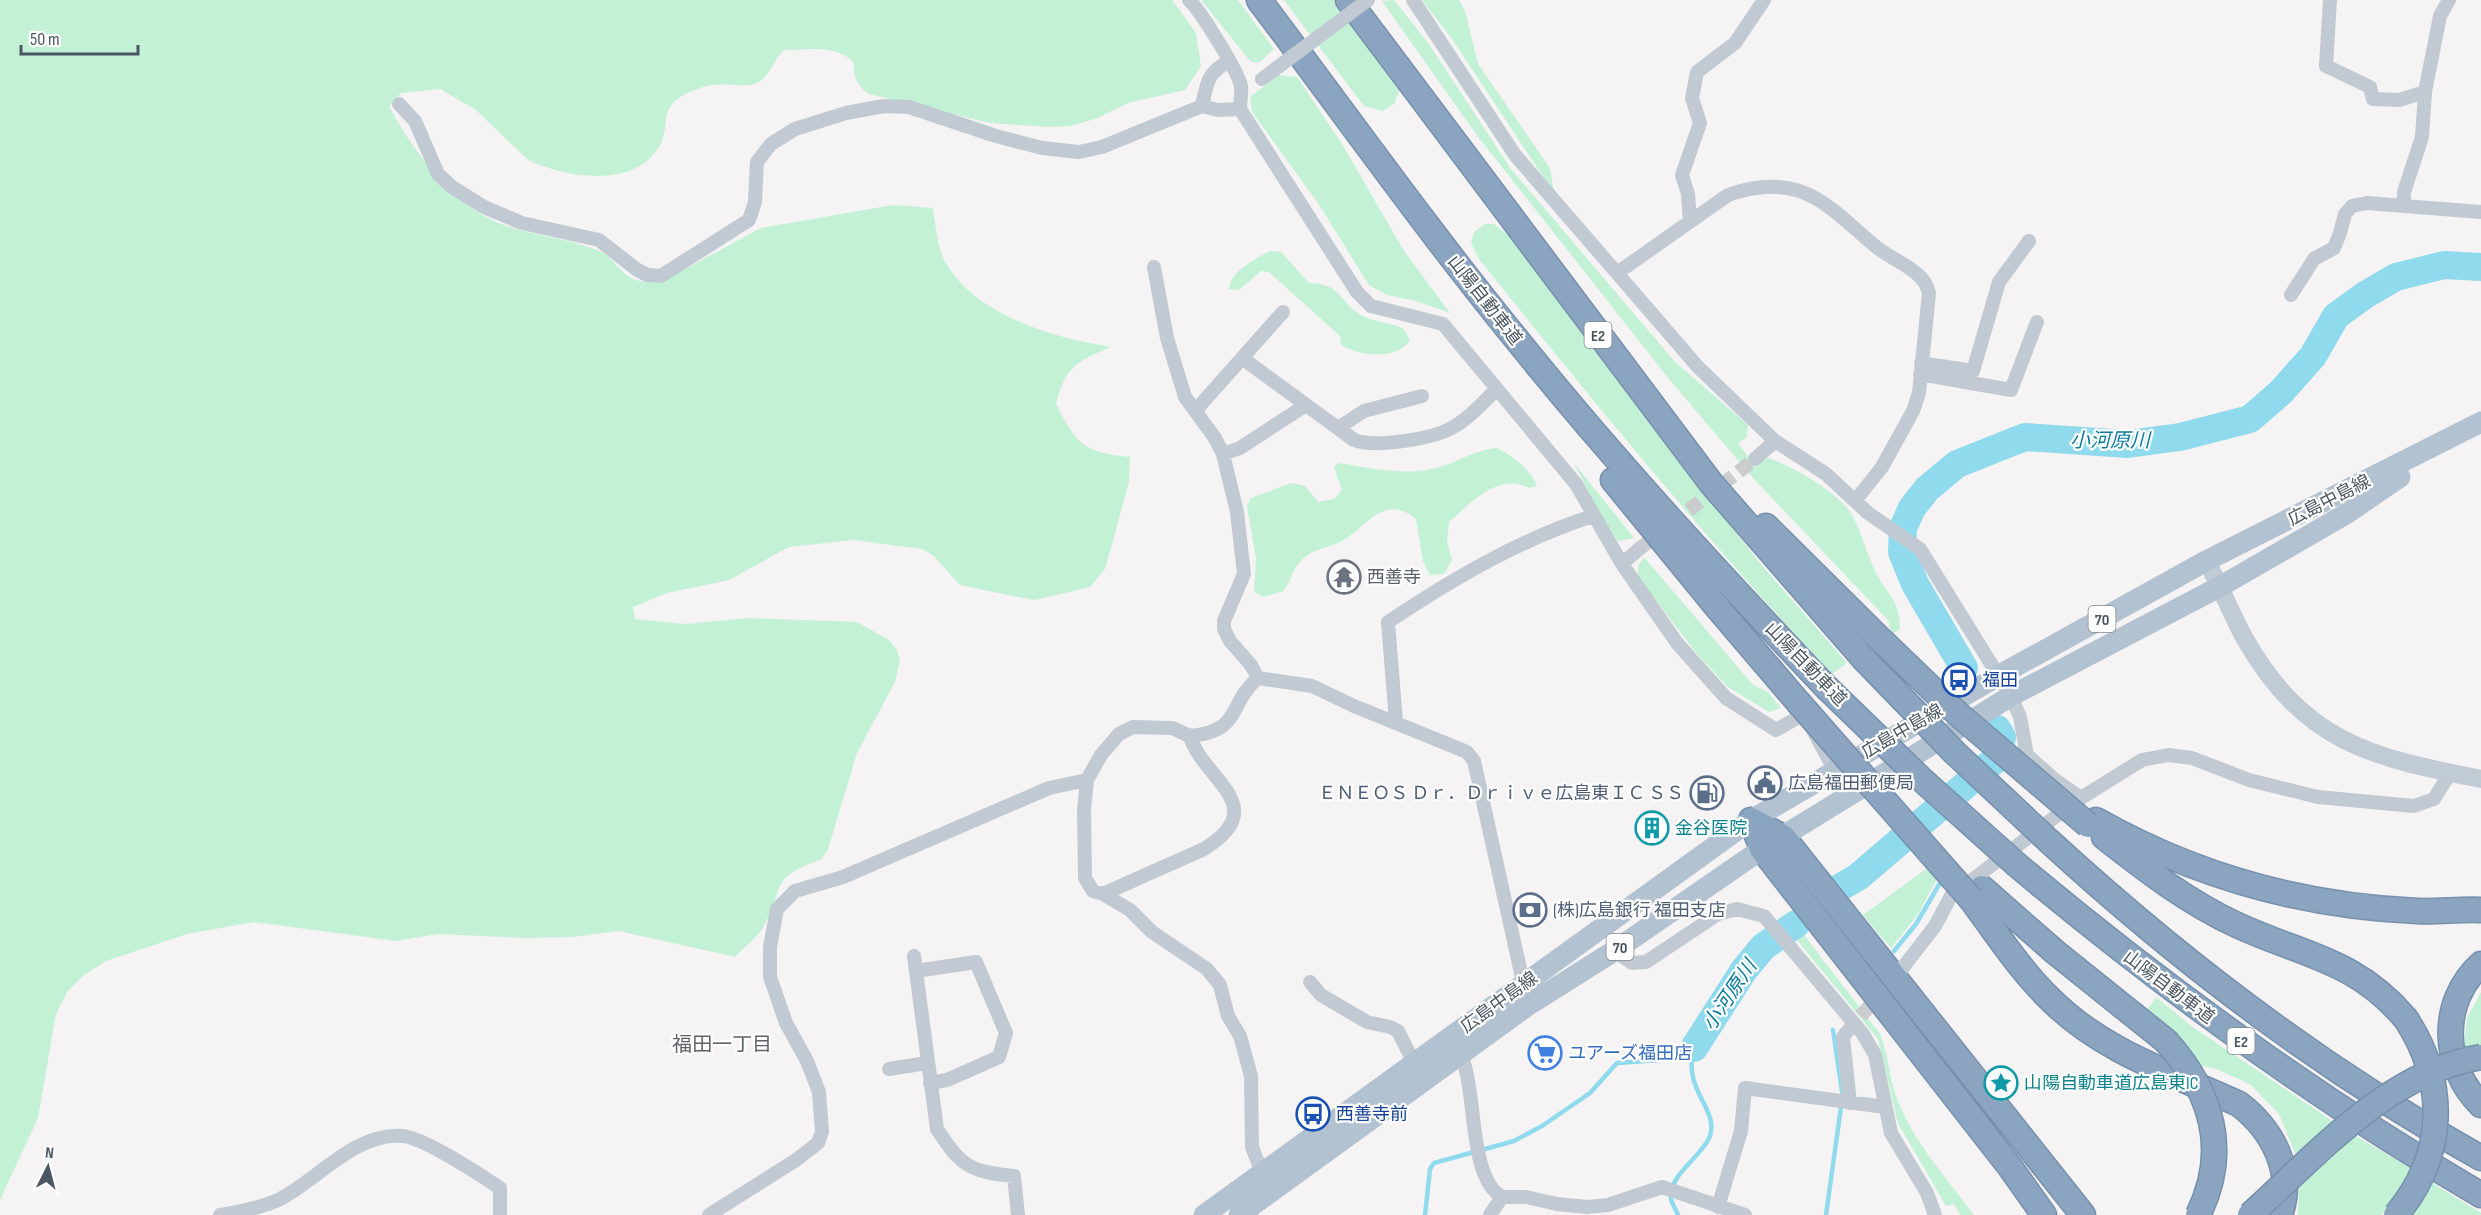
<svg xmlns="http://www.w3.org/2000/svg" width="2481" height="1215" viewBox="0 0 2481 1215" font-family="'Sofia Sans Condensed','Noto Sans JP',sans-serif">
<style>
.green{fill:#c3f1d5}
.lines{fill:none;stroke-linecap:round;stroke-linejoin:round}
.stream{stroke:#90daee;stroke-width:4.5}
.river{stroke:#90daee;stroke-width:28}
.street-tunnel{stroke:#caccce;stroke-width:14;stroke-dasharray:14 7;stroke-linecap:butt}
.highway-casing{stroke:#7690ad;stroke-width:27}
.street{stroke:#c1cad2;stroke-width:14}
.secondary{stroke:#c1cbd6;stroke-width:18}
.primary{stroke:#b3c2d1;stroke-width:21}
.highway{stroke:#8ba5c1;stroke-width:24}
.highway-bridge-casing{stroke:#7690ad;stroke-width:27;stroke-linecap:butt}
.street-bridge{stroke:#c1cad2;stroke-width:14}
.highway-bridge{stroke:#8ba5c1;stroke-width:24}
.labels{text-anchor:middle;stroke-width:4.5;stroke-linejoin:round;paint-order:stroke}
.shield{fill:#fff;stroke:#808990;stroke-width:1.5}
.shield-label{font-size:16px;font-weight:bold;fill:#4a5661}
.street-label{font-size:18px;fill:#4a5661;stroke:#fff}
.worship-label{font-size:18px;fill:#5b616d;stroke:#fff;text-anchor:start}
.transit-label{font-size:18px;fill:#164399;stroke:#fff;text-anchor:start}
.service-label{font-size:18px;fill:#4e5e75;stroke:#fff;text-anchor:start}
.culture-label{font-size:18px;fill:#0d838f;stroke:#fff;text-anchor:start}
.shop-label{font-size:18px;fill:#366cbe;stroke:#fff;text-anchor:start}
.water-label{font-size:20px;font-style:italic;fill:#0c7c9b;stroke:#fff}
.neighbourhood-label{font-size:20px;fill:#5f6368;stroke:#fff}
</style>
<rect width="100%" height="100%" fill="#f5f3f3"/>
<path class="green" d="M0,0H1172L1196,33L1201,66L1185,90L1128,103L1095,119L1070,126L1047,127L990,123L869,94C857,85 853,78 854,63C837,44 808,50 784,50C775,58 772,71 763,79C750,91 728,82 713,85C704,86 686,92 679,98C660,111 669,128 661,143C638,190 566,178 528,160L476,110L440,89L401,93L389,106C410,147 452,203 496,222C529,236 568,237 601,252C607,254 611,259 615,264C630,281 640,284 663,281L761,228L893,205L933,208C936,226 937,250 947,265C979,317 1056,338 1111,347C1077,361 1065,367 1056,404C1078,445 1082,452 1130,457L1129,482L1105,569L1090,587L1035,600L1023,598L960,585L933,555L922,549L853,540L789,547L729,580L667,593L633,607L635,619L685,624L749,618L857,622L889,640L897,650L900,660L895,682L857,753L828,849L822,859C769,878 786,884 764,926C758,937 744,947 735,957L619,931L572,937L526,938L438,934L396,941L254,922L187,934L106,961L84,975L67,992L56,1014L38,1118L0,1200Z
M1201,0H1238L1274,49L1260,62H1251Z
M1284,0H1334L1399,91L1394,104L1382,111L1364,106Z
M1394,0L1428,43L1511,169L1675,362L1748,425L1747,437L1738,443L1755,467L1768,458C1791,465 1840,493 1852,515C1862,533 1867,555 1877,575C1890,597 1900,602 1900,629L1892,634L1888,620L1753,478L1669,379L1476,134L1382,1Z
M1422,0H1459L1465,11L1478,64L1550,168L1554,193L1452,39Z
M1279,75L1297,77L1342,144L1404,251L1450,313L1416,301L1387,295L1369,285L1318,203L1252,112L1250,97Z
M1485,224H1494L1508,235L1758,561L1847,663L1832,674C1707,541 1593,401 1479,259L1471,243L1474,232Z
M1270,251L1281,252L1309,283C1342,284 1338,300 1359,314C1372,322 1390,322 1404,329L1410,340C1396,361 1360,356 1341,345L1340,336L1269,272L1261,271L1239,290L1229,289C1231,270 1256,259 1270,251Z
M1497,448C1514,457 1529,468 1537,486L1529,488C1498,472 1471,503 1449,522L1447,541L1452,560L1444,574L1430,575L1423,561L1416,519C1382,492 1367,529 1340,542C1323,550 1314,547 1299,563C1293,570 1290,582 1284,591L1263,597L1254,592L1256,558L1247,506L1251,498L1291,483L1305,486L1318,502L1334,499L1342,490L1334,467L1339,463C1369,468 1406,476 1436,468C1460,462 1473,450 1497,448Z
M1574,463L1634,538L1618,541L1603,520Z
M1644,557L1753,685L1768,692L1781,708L1769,712L1728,687L1697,654L1638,577V566Z
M1930,866L1939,875L1918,914L1891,948L1863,915Z
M1804,935L1880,1034C1889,1058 1890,1084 1900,1106C1917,1146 1949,1181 1974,1215H1960L1954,1204L1946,1206L1898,1123L1878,1039L1797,940Z
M2481,992V1045L2464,1048L2467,1018Z
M2156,997L2194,1028L2337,1124L2298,1160L2279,1114L2251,1085L2217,1069L2202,1066L2176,1036L2147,1010Z
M2354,1135L2412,1169L2398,1197L2381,1215H2298L2299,1184Z
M2432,1183L2481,1213V1215H2409Z"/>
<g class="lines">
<path class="stream" d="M1894,951L1916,924L1940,883
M1833,1030L1843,1098
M1425,1215L1430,1169L1434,1163L1514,1141L1542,1126L1590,1093L1617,1063L1659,1060L1694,1048
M1678,1215C1676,1209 1671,1203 1671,1198C1669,1174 1702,1157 1710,1136C1719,1108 1682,1091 1694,1048
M1826,1215L1841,1107"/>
<path class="river" d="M1964,668L1915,584L1902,552L1903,528L1912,508L1927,489L1957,464L2025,437L2128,444L2180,437L2250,419L2281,392L2313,356L2336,316L2365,295L2396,277L2444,265L2481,267
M1839,888L1858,877L1997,758L2002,737L1997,729
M1694,1048L1744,970L1763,947L1796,924"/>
<path class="street-tunnel" d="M1639,549L1755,459
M1847,1032L1880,994"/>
<g class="highway-casing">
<path id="highway" d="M1259,0C1346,115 1430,234 1522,346C1618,465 1721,576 1826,687
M1348,0L1711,483L1863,658
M1613,480L1716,606L1798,702
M1766,526L1881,640
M1751,820L1783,837L2083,1215
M1751,820L1762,849L2010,1167L2044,1215
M2096,820C2195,876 2303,906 2417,911C2438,912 2460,909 2481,910
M2104,837C2146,870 2189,903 2237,925C2304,956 2355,959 2406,1019
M2050,842C2182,963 2324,1071 2481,1158
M2017,865C2163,987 2316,1099 2481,1195
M1982,888L2055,952L2166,1041
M1971,899C1996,933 2020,970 2051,1000C2103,1052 2174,1074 2239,1104C2273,1130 2295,1172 2280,1215
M2481,964C2439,1002 2442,1067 2481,1105"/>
</g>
<path class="street" d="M1189,0C1200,10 1238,71 1241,86C1242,93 1240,102 1240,109L1218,110L1202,106C1207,83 1207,73 1228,62
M1413,0L1515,155L1698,367L1775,441L1826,474L1868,513L1920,549L2011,696L2020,717L2027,755L2055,780L2081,798L2142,760L2168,755L2192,758L2249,780L2318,797L2414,806L2434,799L2450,773
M2330,0L2326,66L2370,87L2373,99L2399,100L2425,92
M2449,0L2440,16L2425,92L2422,137L2404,192V206L2481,212
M399,104L415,121L438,174L452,187L484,207L522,223L599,240L636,269L647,275L661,276L749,220L755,202L757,162L771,144L795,129L846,113L884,106L909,107L996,136L1042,148L1079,152L1102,147L1202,106
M1240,109L1357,292L1371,306L1443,324L1576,484L1622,564L1677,643L1726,698L1776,730L1804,714L1834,769
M1690,222L1688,194L1682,175L1700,123L1692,98L1697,72L1735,43L1764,0
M1154,267L1167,338L1185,397L1215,438L1223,454L1237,512L1244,574L1224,621V629L1230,641L1251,665L1258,678L1312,686L1354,706L1467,752L1474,761L1525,991
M1617,273L1728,195C1751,187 1772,184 1796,190C1827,198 1854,230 1879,249C1891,258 1906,264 1917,274C1924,279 1927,286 1929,293L1919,393L1913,411L1882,467L1855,501
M2291,295L2314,259L2334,248L2340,233L2345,214L2352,206L2367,203L2404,206
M1242,358L1354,440C1375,448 1435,439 1455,426C1471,417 1484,401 1497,389
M1921,363L1973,371L1999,282L2029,241
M1920,374L2011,390L2037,322
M1195,411L1283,312
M1338,428L1364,411L1422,396
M1223,454L1240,448L1306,405
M1755,459L1775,441
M1622,564L1639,549
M1396,722L1388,622C1451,580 1520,539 1593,516
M1190,736C1202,779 1274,806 1204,849L1103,894L1093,891L1085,878L1084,810L1087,780L1101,755L1119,734L1133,727L1172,728L1190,736C1243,731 1227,704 1258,678
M1103,894L1130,910L1152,932L1207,969L1220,985L1228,1016L1240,1036L1251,1076L1252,1147L1264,1178
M1614,951L1632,963L1646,962L1718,914L1737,909L1764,916L1863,1034L1875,1055L1891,1133L1927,1193L1935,1215
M914,956L937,1129C961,1166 970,1172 1014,1176L1018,1215
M1901,970L1935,926L1951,896L2072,804
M916,971L976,962L1006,1033L999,1057L947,1080L930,1083
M1310,982L1321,995L1367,1022L1390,1027L1398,1031L1414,1063
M1846,1033L1843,1037L1850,1103
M1458,1048C1479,1086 1466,1176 1502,1197H1526L1557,1204L1587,1207L1608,1205L1662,1187L1745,1215
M889,1069L927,1063
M1718,1207L1741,1131L1745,1088L1885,1107
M220,1215C239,1212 260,1208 278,1200C318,1180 355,1132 403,1136C424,1138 481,1175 500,1188V1215
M709,1215L796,1160L818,1143L822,1132L819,1092L807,1061L786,1023L770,977V947L777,909L795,891L843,877L1049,788L1087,780
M1490,1215L1502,1197"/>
<path class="secondary" d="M2206,561C2221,586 2231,614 2245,639C2305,743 2370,757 2481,779"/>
<path class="primary" d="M1204,1215L1751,820L1998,676L2206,561L2481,422
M1239,1215L1530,1004L1614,951L1762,849L2011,696L2221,586L2346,514L2400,477"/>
<use href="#highway" class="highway"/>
<g class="highway-bridge-casing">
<path id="highway-bridge" d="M1881,640L1958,714L2088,825
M1863,658L1955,753L2050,842
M1826,687L1920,778L2017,865
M1798,702L1971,899
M2166,1041C2212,1092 2230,1151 2198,1215
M2250,1215C2318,1154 2388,1072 2481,1057
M2396,1215C2446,1155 2448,1084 2406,1019"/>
</g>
<path class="street-bridge" d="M1262,79L1368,0"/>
<use href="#highway-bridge" class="highway-bridge"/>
</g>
<defs>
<g id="temple-ring" transform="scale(1.725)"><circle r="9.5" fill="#fff" stroke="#6b7280" stroke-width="1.5"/><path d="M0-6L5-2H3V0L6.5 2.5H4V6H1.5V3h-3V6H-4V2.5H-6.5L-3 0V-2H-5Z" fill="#6b7280"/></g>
<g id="bus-ring" transform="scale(1.725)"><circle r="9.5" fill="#fff" stroke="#1a4fb4" stroke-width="1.5"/><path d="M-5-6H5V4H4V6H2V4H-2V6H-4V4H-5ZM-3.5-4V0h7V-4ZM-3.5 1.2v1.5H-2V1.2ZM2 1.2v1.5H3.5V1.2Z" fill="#1a4fb4"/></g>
<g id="civic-ring" transform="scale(1.725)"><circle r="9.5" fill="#fff" stroke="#5c6f8a" stroke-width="1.5"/><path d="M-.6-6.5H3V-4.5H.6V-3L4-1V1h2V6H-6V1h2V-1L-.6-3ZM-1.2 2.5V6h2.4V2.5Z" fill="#5c6f8a"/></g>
<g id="fuel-ring" transform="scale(1.725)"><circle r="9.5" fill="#fff" stroke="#5c6f8a" stroke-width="1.5"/><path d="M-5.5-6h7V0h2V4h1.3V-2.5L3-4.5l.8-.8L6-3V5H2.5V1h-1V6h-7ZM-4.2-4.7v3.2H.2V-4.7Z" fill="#5c6f8a"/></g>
<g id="building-ring" transform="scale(1.725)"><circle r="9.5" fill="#fff" stroke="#0f9aa8" stroke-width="1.5"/><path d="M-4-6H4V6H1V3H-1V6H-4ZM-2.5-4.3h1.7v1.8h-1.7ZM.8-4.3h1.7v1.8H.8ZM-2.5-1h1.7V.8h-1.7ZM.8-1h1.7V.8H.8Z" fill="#0f9aa8"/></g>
<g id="bank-ring" transform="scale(1.725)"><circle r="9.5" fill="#fff" stroke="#5c6f8a" stroke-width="1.5"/><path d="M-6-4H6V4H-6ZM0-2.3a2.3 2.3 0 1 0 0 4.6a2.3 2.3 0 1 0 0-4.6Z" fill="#5c6f8a"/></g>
<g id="supermarket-ring" transform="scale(1.725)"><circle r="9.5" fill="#fff" stroke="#3f7fe0" stroke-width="1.5"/><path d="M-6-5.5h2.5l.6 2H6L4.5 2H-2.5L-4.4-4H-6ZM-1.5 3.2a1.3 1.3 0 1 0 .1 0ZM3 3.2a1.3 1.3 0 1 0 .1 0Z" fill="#3f7fe0"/></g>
<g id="sight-ring" transform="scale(1.725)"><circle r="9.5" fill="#fff" stroke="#0f9aa8" stroke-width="1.5"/><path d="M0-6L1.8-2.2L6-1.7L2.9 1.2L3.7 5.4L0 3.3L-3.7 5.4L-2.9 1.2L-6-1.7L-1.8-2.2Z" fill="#0f9aa8"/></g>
</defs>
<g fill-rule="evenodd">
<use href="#temple-ring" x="1344" y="577"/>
<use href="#bus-ring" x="1959" y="680"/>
<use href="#civic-ring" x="1765" y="783"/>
<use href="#fuel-ring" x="1707" y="793"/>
<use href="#building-ring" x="1652" y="828"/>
<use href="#bank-ring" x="1530" y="910"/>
<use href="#supermarket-ring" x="1545" y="1053"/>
<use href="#sight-ring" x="2001" y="1083"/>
<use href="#bus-ring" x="1313" y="1114"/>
</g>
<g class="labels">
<g class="shield">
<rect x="1584.5" y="322" width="27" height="26" rx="4.5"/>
<rect x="2088.5" y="606" width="27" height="26" rx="4.5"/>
<rect x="1606.5" y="934" width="27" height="26" rx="4.5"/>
<rect x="2227.5" y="1028" width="27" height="26" rx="4.5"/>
</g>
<g class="shield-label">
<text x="1598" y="341">E2</text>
<text x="2102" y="625">70</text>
<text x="1620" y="953">70</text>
<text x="2241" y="1047">E2</text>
</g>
<g class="street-label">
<text transform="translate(1485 300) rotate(52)" y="6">山陽自動車道</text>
<text transform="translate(2329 500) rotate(-27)" y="6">広島中島線</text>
<text transform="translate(1806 664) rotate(46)" y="6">山陽自動車道</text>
<text transform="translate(1902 731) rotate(-30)" y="6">広島中島線</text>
<text transform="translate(2169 987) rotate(37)" y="6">山陽自動車道</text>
<text transform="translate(1499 1002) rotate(-36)" y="6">広島中島線</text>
</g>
<g class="worship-label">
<text x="1367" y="583">西善寺</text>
</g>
<g class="transit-label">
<text x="1982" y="686">福田</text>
<text x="1336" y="1120">西善寺前</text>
</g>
<g class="service-label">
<text x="1788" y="789">広島福田郵便局</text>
<text x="1684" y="799" text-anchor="end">ＥＮＥＯＳ Ｄｒ．Ｄｒｉｖｅ広島東ＩＣ ＳＳ</text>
<text x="1553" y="916">(株)広島銀行 福田支店</text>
</g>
<g class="culture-label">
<text x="1675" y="834">金谷医院</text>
<text x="2024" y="1089">山陽自動車道広島東IC</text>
</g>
<g class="shop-label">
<text x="1568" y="1059">ユアーズ福田店</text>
</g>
<g class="water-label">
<text x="2110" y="447">小河原川</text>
<text transform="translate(1729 995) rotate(-56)" y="7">小河原川</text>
</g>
<g class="neighbourhood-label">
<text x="722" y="1051">福田一丁目</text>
</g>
</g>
<g transform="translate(48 1167) rotate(6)" stroke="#ffffff" stroke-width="4.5" paint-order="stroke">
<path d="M0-4.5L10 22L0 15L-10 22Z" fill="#4a5661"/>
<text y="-9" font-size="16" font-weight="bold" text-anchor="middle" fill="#4a5661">N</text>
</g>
<path d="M21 45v9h117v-9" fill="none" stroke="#4a5661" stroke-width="3"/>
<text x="30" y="45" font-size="18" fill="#4a5661" stroke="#ffffff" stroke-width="4.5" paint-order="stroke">50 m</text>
</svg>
